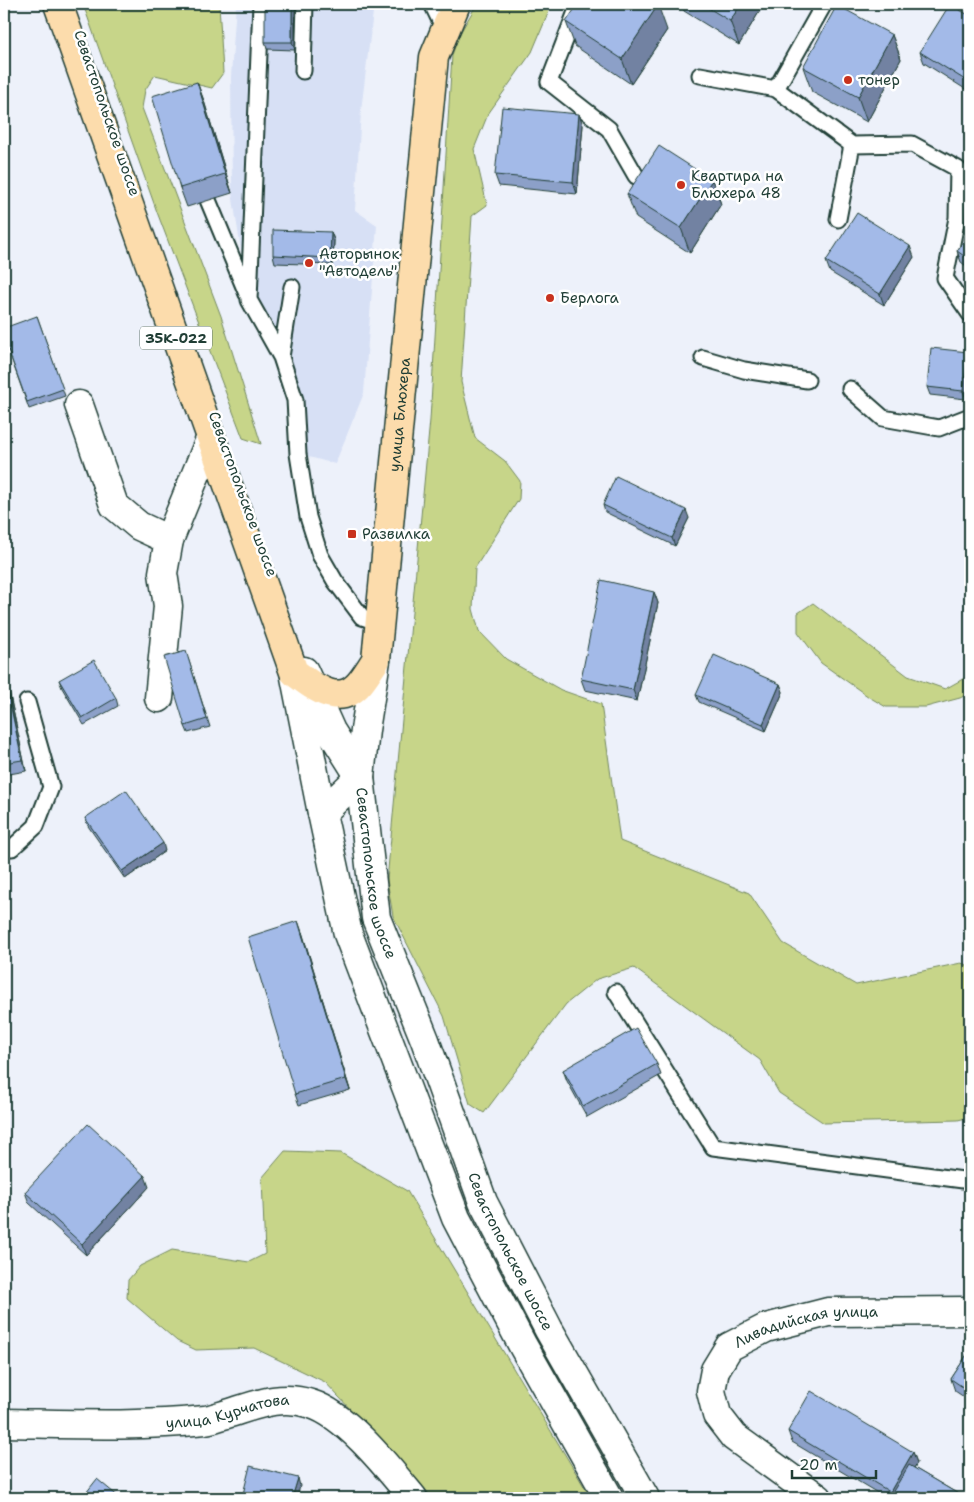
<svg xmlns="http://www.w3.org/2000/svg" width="974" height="1502" viewBox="0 0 974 1502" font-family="'Shantell Sans',sans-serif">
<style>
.built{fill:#d7e0f5}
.green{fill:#c7d589;stroke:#73895e}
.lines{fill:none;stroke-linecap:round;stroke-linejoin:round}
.service-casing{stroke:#1f3d34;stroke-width:19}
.minor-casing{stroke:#1f3d34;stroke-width:31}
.secondary-casing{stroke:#1f3d34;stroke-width:31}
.primary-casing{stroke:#1f3d34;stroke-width:31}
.service{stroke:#fff;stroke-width:15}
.minor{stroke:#fff;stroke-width:28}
.secondary{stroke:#fff;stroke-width:28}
.primary{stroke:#fcdcac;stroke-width:28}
.wall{fill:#8ca0c8;stroke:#1f3d34}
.shaded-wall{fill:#7282a2;stroke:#1f3d34}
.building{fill:#a3bae8;stroke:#1f3d34}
.poi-dot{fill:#c8321e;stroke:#fff;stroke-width:2}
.labels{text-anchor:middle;stroke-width:5;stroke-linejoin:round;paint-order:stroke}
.shield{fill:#fff;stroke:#627771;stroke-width:1}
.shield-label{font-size:14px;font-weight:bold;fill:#1f3d34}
.poi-label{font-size:15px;fill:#1f3d34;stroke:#fff;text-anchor:start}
.street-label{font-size:15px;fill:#1f3d34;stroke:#fff}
</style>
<rect width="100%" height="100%" fill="#edf1fa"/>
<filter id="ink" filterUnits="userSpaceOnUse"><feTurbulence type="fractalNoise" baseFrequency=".02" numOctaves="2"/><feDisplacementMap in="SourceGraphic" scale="10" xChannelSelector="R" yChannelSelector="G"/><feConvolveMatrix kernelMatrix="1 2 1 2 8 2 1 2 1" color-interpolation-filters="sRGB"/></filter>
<g filter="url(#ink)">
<path class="built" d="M236,4H374L361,111L355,210L377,225L364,393L335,464L298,454L295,400L249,300L232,193L231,76Z"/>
<path class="green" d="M83,4H219L223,73L212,88L155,75L145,90L142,108L221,316L261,444L243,438L157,212Z
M477,4H552L532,52L488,114L474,149L487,205L472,216L461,382L475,438L505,461L520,481L519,499L475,568L473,609L479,631L506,659L561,690L601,704L620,841L749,893L783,943L856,985L961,963L970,966V1117L958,1120L824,1123L779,1093L760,1060L634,968L597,979L566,1004L484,1113L470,1104L444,1016L393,916L387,880L430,420L452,55L460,33Z
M813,603L908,676L945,689L970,675V693L960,698L926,707H886L869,697L821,663L798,632V613Z
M285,1151L341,1153L407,1191L591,1498H433L325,1382L254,1348L196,1350L177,1341L127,1298L128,1280L140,1266L172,1250L249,1262L265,1254L262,1178Z"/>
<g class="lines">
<g class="service-casing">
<path id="service" d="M261,4L249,300L281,357L295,400L298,454L308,517L320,555L335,581L362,617L380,623
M432,4L445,31
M579,4L549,82L609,129L636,176
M303,71L305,4
M700,75L776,89L824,4
M776,89L852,145L838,219
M852,145L912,144L958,169L957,218L945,278L970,314
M208,200L247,294
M281,357L292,287
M703,358L744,370L807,380
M850,389L883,418L939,428L970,416
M4,847L12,848L36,826L51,787L27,702
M616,992L713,1147L963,1180H970"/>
</g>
<g class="minor-casing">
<g id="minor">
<path d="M79,405L114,505L139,526L169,540"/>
<path d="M159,698L168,606L163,573L169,540L211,437"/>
<path id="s1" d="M4,1423C70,1424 138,1427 205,1420C212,1419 219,1416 227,1414C256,1405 280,1394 311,1404C347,1415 389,1469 413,1498"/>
<path id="s2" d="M818,1498L734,1437L717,1415L711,1391L715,1370L729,1347L766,1328L828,1312L970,1311"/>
</g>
</g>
<g class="secondary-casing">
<g id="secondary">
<path id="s3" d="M304,671L331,731L360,777L376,918L425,1040L483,1202L549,1330L645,1498"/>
<path d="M295,677L322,813L348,934L456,1218L523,1346L609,1498"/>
<path d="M322,813L360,777L365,730L376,660"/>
</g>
</g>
<g class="primary-casing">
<g id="primary">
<path id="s4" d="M58,4L294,672C314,687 339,708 360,683C366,676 371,667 376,660L434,57L456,4"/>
</g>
</g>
<use href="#service" class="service"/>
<use href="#minor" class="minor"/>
<use href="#secondary" class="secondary"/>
<use href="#primary" class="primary"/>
</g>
<path class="wall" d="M295,4V50L267,49L265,42Z
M681,4H764L739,45L684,11Z
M970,16V92L924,63L920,52Z
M566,22L667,30L631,84L575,46Z
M892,35L901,59L867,122L812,92L803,67Z
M197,82L204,101L232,193L187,207L180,188Z
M583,125L577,194L499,186L495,175Z
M712,180L721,204L690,253L636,218L627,194Z
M331,232L334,240L333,265L275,263L273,255Z
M970,232V269L961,262L957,251Z
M914,257L884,305L830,272L826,261Z
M37,316L65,396L29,409L4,338Z
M968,352L970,362L966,399L930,395L927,387Z
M603,505L689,518L675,546L605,512Z
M654,592L658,603L637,701L585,690L581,679Z
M188,658L210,727L188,733L185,726Z
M4,673L7,682L26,771L4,775Z
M59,680L116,698L118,706L84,725L62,688Z
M780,684L783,692L766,731L699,702L696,695Z
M85,818L165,851L125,879L88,826Z
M302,932L350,1090L299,1105L295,1094Z
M657,1064L661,1075L587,1117L567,1081L563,1070Z
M4,1105L6,1113L4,1114Z
M149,1187L86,1255L29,1203L25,1192Z
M4,1313L8,1324L4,1325Z
M970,1350V1401L955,1391L951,1379Z
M788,1431L913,1452L917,1463L914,1468L965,1498H886L792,1442Z"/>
<path class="shaded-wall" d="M292,4H295V50L292,42Z
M741,4H764L739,45L730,21Z
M658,5L667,30L631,84L622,59Z
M892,35L901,59L867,122L858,97Z
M197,82L204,101L232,193L225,174Z
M579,114L583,125L577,194L573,182Z
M712,180L721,204L690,253L681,228Z
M331,232L334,240L333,265L330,258Z
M910,246L914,257L884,305L880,294Z
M968,352L970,360L966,399L963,391Z
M686,510L689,518L675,546L672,538Z
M654,592L658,603L637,701L633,690Z
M4,673L7,682L26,771L22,760Z
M780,684L783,692L766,731L763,724Z
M163,843L165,851L125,879L122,871Z
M298,921L302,932L350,1090L346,1079Z
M145,1176L149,1187L86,1255L82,1244Z
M913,1452L917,1463L896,1498H892L890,1492Z
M298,1478L300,1486L297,1498H292Z
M4,1488L7,1498H4Z"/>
<path class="building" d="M265,4H292V42H265Z
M578,4H656L658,5L622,59L566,22Z
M702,4H741L730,21Z
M950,4L970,16V83L920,52Z
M837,5L892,35L858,97L803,67Z
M197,82L225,174L180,188L152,96Z
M502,107L579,114L573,182L495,175Z
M659,146L712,180L681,228L627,194Z
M857,213L910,246L880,294L826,261Z
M273,230L331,232L330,258L273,255Z
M970,232V260L957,251Z
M37,316L63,389L27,402L4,338V328Z
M931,348L968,352L963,391L927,387Z
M616,476L686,510L672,538L603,505Z
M601,580L654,592L633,690L581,679Z
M186,651L207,719L185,726L164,657Z
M714,655L780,684L763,724L696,695Z
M94,660L116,698L82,718L59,680Z
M4,675L22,760L4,763Z
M126,790L163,843L122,871L85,818Z
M298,921L346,1079L295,1094L248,937Z
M636,1028L657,1064L583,1106L563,1070Z
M88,1124L145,1176L82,1244L25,1192Z
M970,1350V1392L951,1379Z
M811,1391L913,1452L890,1492L788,1431Z
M909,1465L965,1498H889Z
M250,1466L298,1478L292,1498H242Z
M97,1479L120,1498H82Z"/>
</g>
<g class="poi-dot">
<circle cx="848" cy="80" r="5"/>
<circle cx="681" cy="185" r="5"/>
<circle cx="309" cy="263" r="5"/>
<circle cx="550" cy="298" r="5"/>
<rect x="347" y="529" width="10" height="10" rx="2.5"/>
</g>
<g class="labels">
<rect class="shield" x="140" y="326.5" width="72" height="23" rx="4"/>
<g class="shield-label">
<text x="176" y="343">35К-022</text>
</g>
<g class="poi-label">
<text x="858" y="85">тонер</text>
<text x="691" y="181">Квартира на<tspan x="691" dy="17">Блюхера 48</tspan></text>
<text x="319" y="259">Авторынок<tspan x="319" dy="17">"Автодель"</tspan></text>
<text x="560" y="303">Берлога</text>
<text x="362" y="539">Развилка</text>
</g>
<g class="street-label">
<text transform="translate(107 113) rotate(71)" y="5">Севастопольское шоссе</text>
<text dy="5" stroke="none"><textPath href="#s4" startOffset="1059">улица Блюхера</textPath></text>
<text transform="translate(243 494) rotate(70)" y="5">Севастопольское шоссе</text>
<text dy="5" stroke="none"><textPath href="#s3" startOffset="218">Севастопольское шоссе</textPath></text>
<text dy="5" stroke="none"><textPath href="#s3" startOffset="622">Севастопольское шоссе</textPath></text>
<text dy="5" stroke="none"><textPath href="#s2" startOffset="286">Ливадийская улица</textPath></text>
<text dy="5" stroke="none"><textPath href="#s1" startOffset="225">улица Курчатова</textPath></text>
</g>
</g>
<rect width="974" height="1502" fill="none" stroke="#fff" stroke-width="20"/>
<rect x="10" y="10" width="954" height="1482" fill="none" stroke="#1f3d34" stroke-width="2" filter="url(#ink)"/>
<path d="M792 1470v8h84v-8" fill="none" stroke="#1f3d34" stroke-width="2.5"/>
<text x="799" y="1470" font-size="15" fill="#1f3d34" stroke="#ffffff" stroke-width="4" paint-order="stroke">20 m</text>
</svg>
